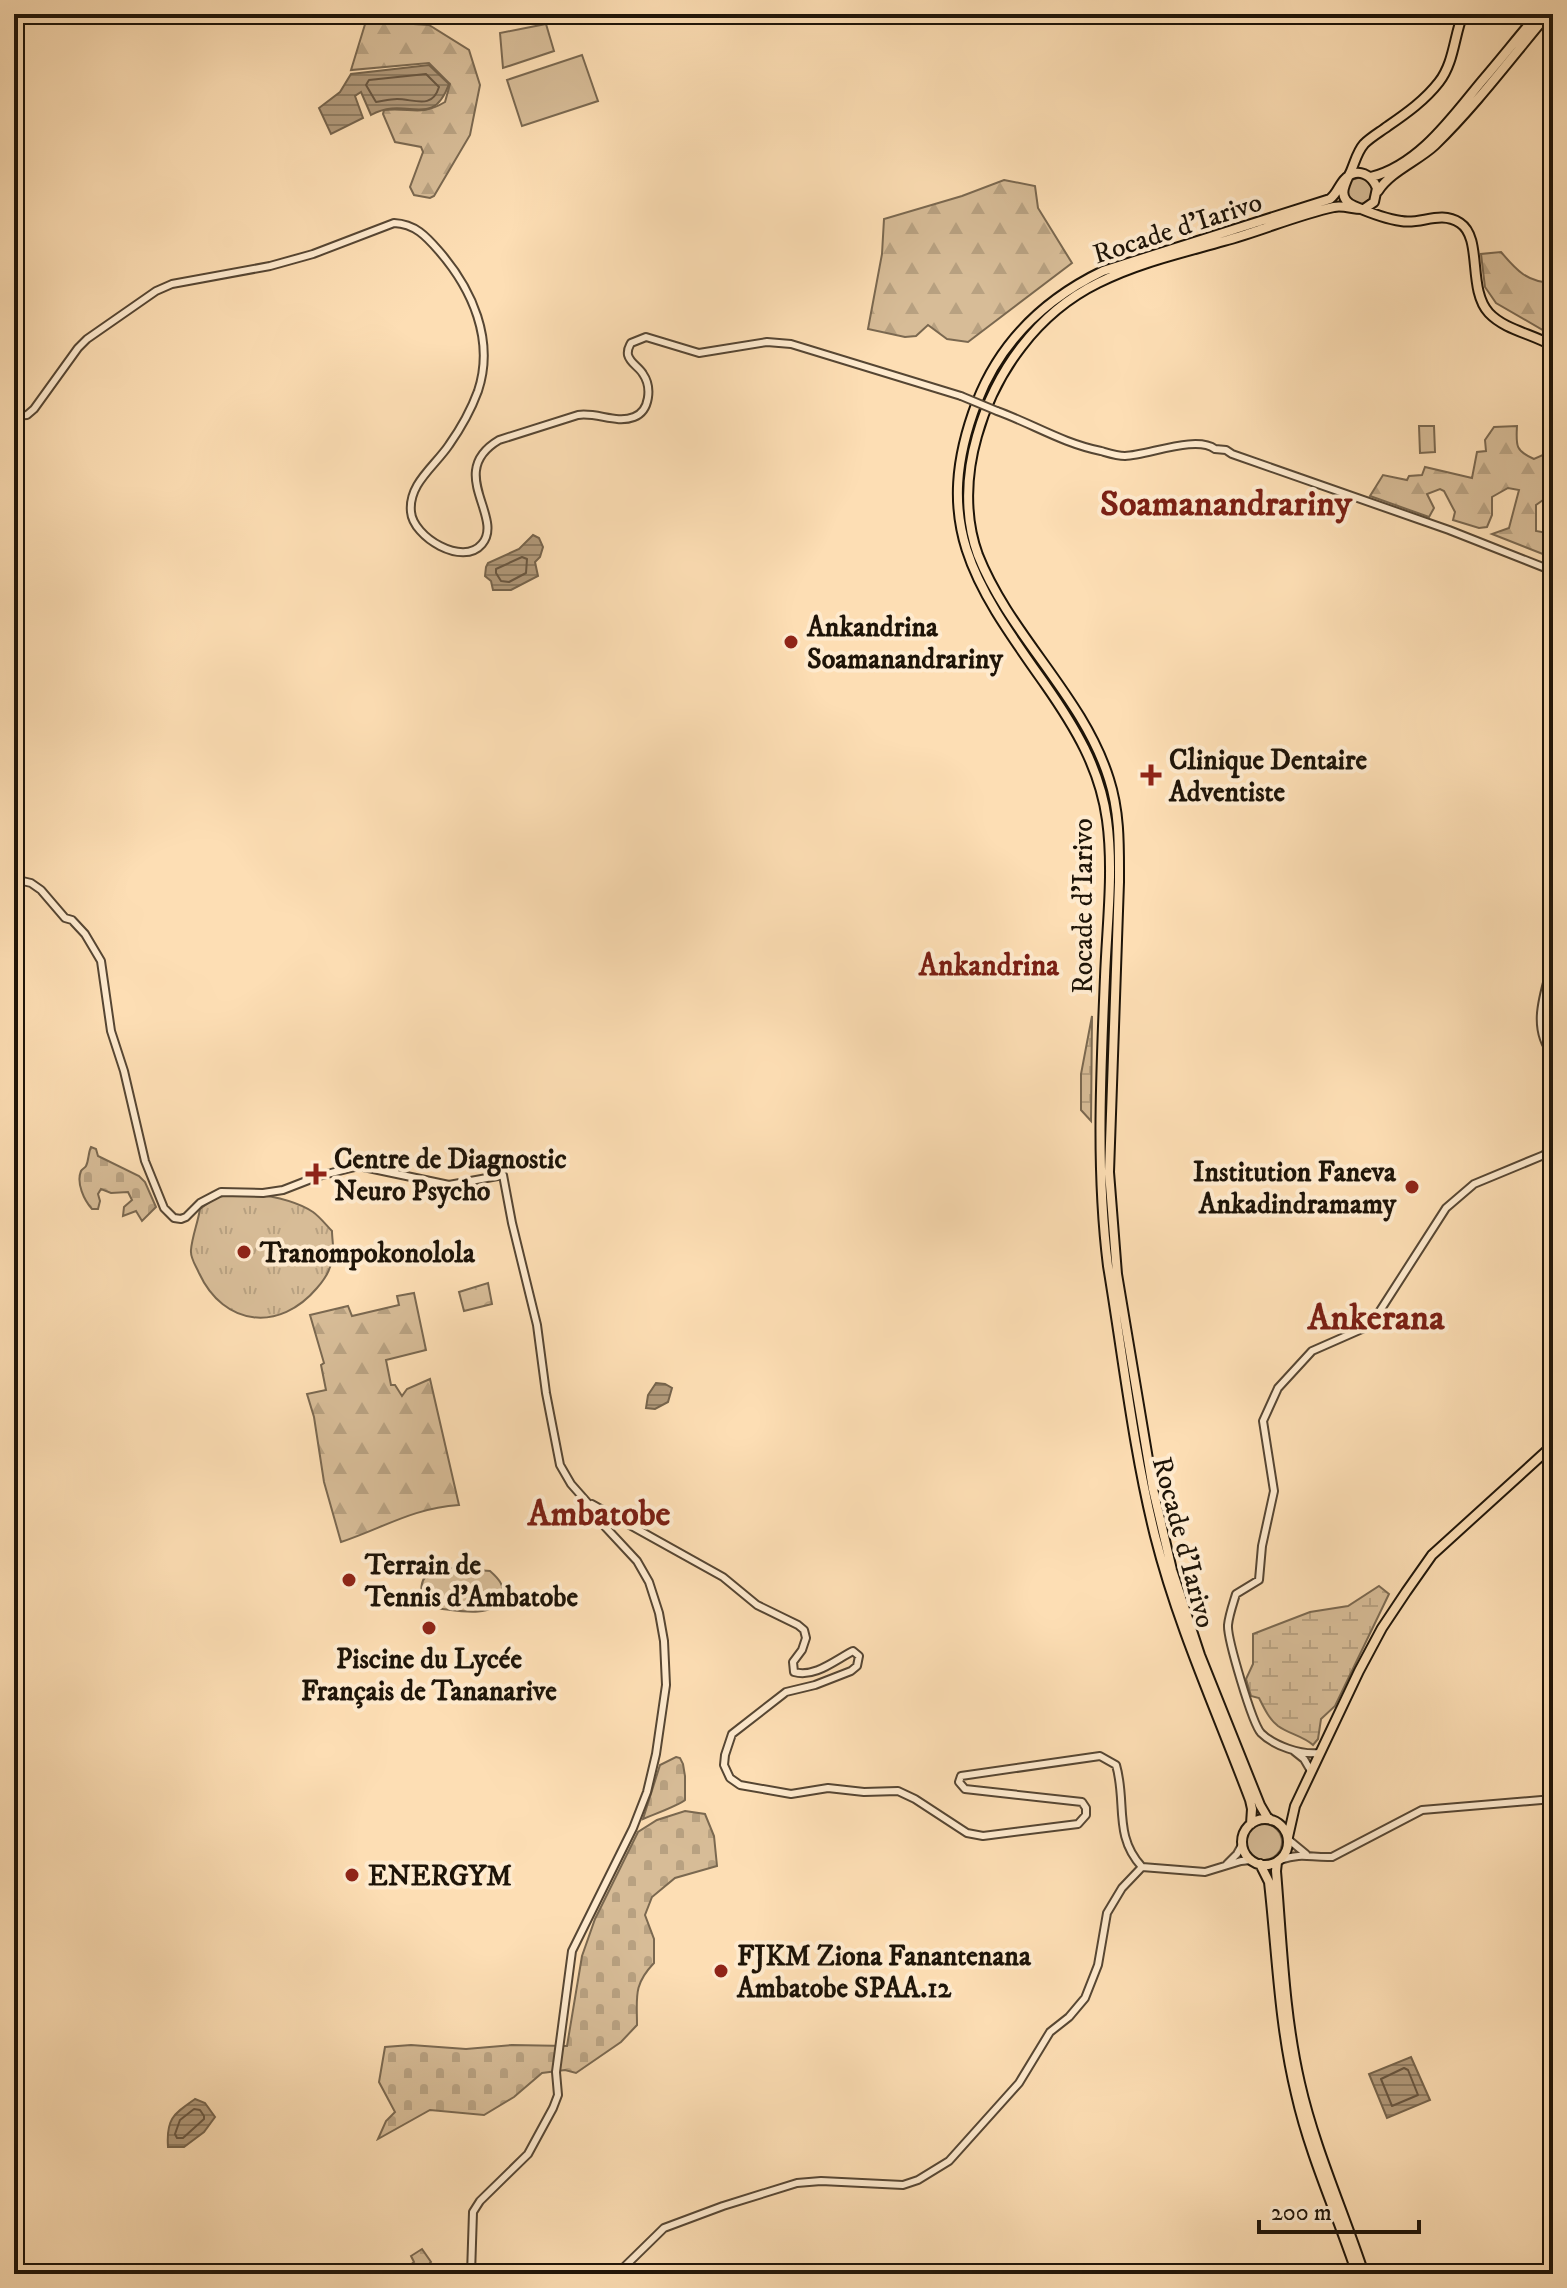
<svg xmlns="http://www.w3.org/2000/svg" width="1567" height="2288" viewBox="0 0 1567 2288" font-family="'IM FELL DW Pica',serif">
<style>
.grass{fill:url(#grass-tufts);stroke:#7a6850;stroke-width:2}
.forest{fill:url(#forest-firs);stroke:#7a6850;stroke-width:2}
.wetland{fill:url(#wetland-marsh);stroke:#7a6850;stroke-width:2}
.cemetery{fill:url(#cemetery-stones);stroke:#7a6850;stroke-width:2}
.park{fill:url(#park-crowns);stroke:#7a6850;stroke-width:2}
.garden{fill:#d7bc97;stroke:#7a6850;stroke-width:2}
.water{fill:url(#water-rules);stroke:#76644c;stroke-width:2}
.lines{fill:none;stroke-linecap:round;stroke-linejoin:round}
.shore{stroke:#685641;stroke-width:2}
.minor-casing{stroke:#564633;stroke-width:10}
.major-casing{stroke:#1e1408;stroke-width:12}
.minor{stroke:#feeace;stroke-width:6}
.major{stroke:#fddeb4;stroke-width:8}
.minor-bridge-casing{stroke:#564633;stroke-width:10;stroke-linecap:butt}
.minor-bridge{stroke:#feeace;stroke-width:6}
.poi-dot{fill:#8f2418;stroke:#feeace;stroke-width:3}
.labels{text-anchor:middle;stroke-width:8;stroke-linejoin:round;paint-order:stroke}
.street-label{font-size:28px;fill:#1e1408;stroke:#feeace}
.poi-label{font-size:28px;font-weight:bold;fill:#1e1408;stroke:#feeace;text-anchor:start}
.neighbourhood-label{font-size:30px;font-weight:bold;fill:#7a1f14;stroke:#feeace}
.district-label{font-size:36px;font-weight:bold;fill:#7a1f14;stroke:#feeace}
</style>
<defs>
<pattern id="grass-tufts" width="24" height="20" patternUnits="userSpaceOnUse" patternTransform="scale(2)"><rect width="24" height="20" fill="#d7bc97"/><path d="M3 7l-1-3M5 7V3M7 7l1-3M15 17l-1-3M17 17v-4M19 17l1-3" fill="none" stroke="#b8a181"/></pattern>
<pattern id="forest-firs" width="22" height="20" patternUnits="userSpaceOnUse" patternTransform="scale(2)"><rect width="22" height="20" fill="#d7bc97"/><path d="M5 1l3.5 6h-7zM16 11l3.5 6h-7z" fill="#b8a181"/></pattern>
<pattern id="wetland-marsh" width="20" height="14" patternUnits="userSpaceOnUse" patternTransform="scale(2)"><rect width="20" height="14" fill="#d7bc97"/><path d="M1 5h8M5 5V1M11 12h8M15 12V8" fill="none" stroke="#b8a181"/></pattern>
<pattern id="cemetery-stones" width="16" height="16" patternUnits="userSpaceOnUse" patternTransform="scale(2)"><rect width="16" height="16" fill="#d7bc97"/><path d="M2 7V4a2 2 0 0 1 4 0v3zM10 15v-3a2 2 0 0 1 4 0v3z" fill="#b8a181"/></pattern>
<pattern id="park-crowns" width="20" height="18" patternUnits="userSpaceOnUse" patternTransform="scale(2)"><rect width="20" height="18" fill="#d7bc97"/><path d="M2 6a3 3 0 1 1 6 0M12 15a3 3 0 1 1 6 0" fill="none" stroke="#b8a181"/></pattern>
<pattern id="water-rules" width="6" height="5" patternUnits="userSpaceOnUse" patternTransform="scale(2)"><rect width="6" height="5" fill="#b1997a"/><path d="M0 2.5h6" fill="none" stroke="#8f7c62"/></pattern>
</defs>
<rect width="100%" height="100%" fill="#fddeb4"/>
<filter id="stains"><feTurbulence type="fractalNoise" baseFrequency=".0025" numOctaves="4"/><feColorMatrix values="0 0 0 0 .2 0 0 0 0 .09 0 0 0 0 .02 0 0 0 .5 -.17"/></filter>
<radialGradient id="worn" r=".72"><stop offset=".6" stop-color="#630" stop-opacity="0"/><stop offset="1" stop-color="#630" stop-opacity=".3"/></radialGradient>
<path class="grass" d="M235,1193C261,1194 291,1198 313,1212C320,1217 326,1225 332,1231C332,1239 334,1248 333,1255C332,1268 325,1279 317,1288C280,1332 224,1327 199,1273C196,1266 190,1258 191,1250C192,1237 198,1222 200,1209L215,1198Z"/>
<path class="forest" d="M366,21L429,25L469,50L480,85L470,135L434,196L430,198L414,195L410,187L423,152L421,147L395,142L383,114L384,110C411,107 420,117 445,102L450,84L429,63L351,70Z
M1004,180L1035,186L1038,208L1072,263L968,342L947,339L928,325L916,336L905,337L868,329L882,254L884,219L962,196Z
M1501,252C1517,271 1527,282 1553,283V336L1496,303L1485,287L1481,254Z
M1517,426C1516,445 1515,451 1534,459L1545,454L1551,455L1545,473L1549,487L1546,498L1536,505V531L1553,534V558L1492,534L1509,528L1519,490L1508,488L1492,497V515L1487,527L1479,528L1453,520L1455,512L1444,491L1440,489L1427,494L1434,508L1429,517L1370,496L1383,475L1407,480L1409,476L1422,475L1425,467L1472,478L1477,452L1486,451L1485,440L1494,427Z
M414,1293L426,1350L386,1360L391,1385H395L402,1396L407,1389L430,1379L459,1505C413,1508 383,1528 341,1542L324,1482L314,1417L307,1394L326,1390L321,1365L324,1363L310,1315L348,1306L352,1316L399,1305L397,1296Z"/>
<path class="wetland" d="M1092,1016L1091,1121L1081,1110V1074Z
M1379,1586L1389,1594L1335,1706L1321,1719L1318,1739L1313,1745C1303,1736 1289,1734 1278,1726C1269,1719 1264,1708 1259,1698L1251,1696L1246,1679L1253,1664V1634L1310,1612L1348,1606Z"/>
<path class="cemetery" d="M91,1147L96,1149L98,1156L139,1176L145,1182L156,1207L142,1221L136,1211L123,1216L124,1207L132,1200L128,1192L111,1193L101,1189L98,1194L100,1201L98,1209H92C84,1200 76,1183 81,1171C82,1169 85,1168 86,1166C89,1160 88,1153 91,1147Z
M676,1757L680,1758L683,1764L685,1776V1800C680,1805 652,1815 643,1819L660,1765Z
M685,1811L705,1814L714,1836L717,1866L675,1878L652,1897L645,1915L654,1939V1963C633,1985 637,1997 637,2025L621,2042L576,2073L565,2070L542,2073L514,2097L484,2115L430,2110L378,2139L386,2121L395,2112L379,2082L385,2047L411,2045L466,2049L512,2045L567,2046L582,1956L595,1919L638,1832L657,1820Z
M422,2249L431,2262L425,2269L430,2274H399L414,2262L411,2256Z"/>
<path class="park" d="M488,1283L492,1304L464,1311L459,1292Z"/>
<path class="garden" d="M546,24L554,51L503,68L500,33Z
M582,55L598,101L522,126L507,80Z
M1346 191a13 13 0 1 1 26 0a13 13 0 1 1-26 0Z
M1419,426H1434L1435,452L1420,453Z
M437,1567L490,1571C498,1578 507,1587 501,1599C490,1620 452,1609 433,1608C416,1595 418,1577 437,1567Z
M1246 1842a18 18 0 1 1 36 0a18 18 0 1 1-36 0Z"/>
<path class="water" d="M429,65L449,84C432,131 407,95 371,115L361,92L355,96L363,118L331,134L319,108L340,92L351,74Z
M533,535L539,538L543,547L540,557L535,562L538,576L511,590H493L491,581L485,576L486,567L488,563L519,549Z
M656,1383L665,1384L672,1388L668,1402L655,1409L646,1408L648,1395Z
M1411,2057L1430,2100L1387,2118L1369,2074Z
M195,2099L205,2103L215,2117L204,2132L184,2147H168C166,2118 174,2114 195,2099Z"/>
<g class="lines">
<path class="shore" d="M426,74L439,87C432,110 414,99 397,99C390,99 383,101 376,102L366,85L369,80Z
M522,557L527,559L526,573L509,582L501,581L496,573V569Z
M1404,2068L1408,2070L1418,2095L1392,2106L1381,2079Z
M194,2109L200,2110L204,2116V2119L183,2138H177L175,2134L180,2120Z"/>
<g class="minor-casing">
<path id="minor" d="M997,411C1033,424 1062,443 1101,451C1108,453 1117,456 1125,456C1149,455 1196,435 1215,449L1226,450L1232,454L1449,530L1553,571
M14,416L27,415L34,409L78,348L87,339L156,291L172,284L270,266L313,254L394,223C415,224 426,236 439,251C472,289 495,340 478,391C471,410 461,428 449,445C435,466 408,484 411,512C413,537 463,567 482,544C505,517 445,472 499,440L578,415C597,412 616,424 634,417C650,411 652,387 643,374C639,367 630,363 628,355C627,349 629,347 631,343L646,337L699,353L767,342L791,344L961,396
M14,879L31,883L41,890L65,918L72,920L85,934L101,961L111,1031L124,1071L145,1161L164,1208L174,1218L181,1219L186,1217L200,1203L221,1192L263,1193L283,1190L319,1176L359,1166L449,1185L503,1175L512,1223L537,1325L546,1393L560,1465L571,1484L594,1510L597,1518L637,1561L649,1582L659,1613L664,1641L666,1685L656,1754L647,1792L633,1828L572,1951L556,2072L558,2095L553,2108L528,2154L480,2201L473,2212L471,2274
M1553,961C1545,992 1530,1027 1553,1055
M592,1504L723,1577L757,1605L798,1625L804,1630L806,1638L802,1650L793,1662L794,1672C815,1678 835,1660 853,1651L859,1656L857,1666L851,1671L815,1685L786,1692L732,1734L725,1755L724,1765L730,1778L740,1785L791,1794L828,1788L864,1792L898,1791L915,1799L967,1833L983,1836L1078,1824L1086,1815V1808L1082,1802L965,1789L959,1782L961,1776L1100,1756L1116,1765C1127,1802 1113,1836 1142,1867L1205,1872L1241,1861L1251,1860
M1294,1751L1304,1759L1311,1771
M1319,1753C1301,1755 1274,1746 1261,1733C1252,1723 1227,1638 1228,1625C1229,1615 1233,1604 1236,1594L1259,1580L1262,1546L1274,1491L1263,1421L1278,1388L1312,1351L1362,1329L1376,1317L1446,1208L1474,1184L1544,1155L1553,1146
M1289,1840L1306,1854
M1280,1860C1303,1852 1310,1858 1332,1857L1422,1810L1553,1799
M1227,1864L1237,1854L1242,1845
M617,2274L664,2228L723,2206L797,2183L821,2181L903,2185L918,2180L949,2161L1019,2083L1050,2032L1069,2017L1085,1998L1098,1965L1107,1913L1122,1888L1142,1867"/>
</g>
<g class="major-casing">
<path id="major" d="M1463,14C1454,36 1454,63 1439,82C1425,100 1407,113 1388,126C1380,132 1371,137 1364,144C1357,152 1355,162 1351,171C1345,184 1336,198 1354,206C1368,212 1386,219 1401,221C1421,225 1440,210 1460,223C1483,238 1467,289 1489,313C1505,330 1533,334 1553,346
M1371,177C1419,165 1452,117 1482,81C1501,59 1519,36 1538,14
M1378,191C1391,171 1418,161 1435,145C1476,105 1511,58 1548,14
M1242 1842a23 23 0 1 1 46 0a23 23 0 1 1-46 0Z
M1251,1824L1252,1809L1250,1800C1217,1712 1178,1627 1155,1536C1133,1448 1123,1356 1108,1266C1096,1170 1101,1073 1105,977C1107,925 1114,871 1107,820C1100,768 1075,727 1045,684C976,586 930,525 977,402C1001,340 1045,299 1103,271L1330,199C1338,193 1339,184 1346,178C1358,167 1372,175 1377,188L1374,202L1364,209C1354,210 1345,205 1334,207C1297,215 1261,231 1224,241C1182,253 1137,263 1098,283C1037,313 995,372 977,436C966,474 964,517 978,555C1010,636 1083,696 1109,779C1120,813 1119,847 1119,882L1109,1172L1117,1274L1153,1489L1172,1570L1200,1655L1260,1805L1267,1817L1271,1820
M1288,1837L1295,1806L1359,1671L1382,1628L1406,1592L1432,1555L1553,1445
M1277,1862L1276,1871C1282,1942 1284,2014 1300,2083C1315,2149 1343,2210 1364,2274
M1260,1864L1269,1882C1277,1953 1279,2024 1296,2094C1310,2156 1337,2214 1357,2274"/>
</g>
<use href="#minor" class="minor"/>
<use href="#major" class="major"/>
<g class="minor-bridge-casing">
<path id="minor-bridge" d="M961,396L997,411"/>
</g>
<use href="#minor-bridge" class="minor-bridge"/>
</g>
<g class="poi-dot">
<circle cx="791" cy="642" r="8"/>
<path d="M1147 763h8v8h8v8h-8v8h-8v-8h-8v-8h8z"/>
<path d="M312 1162h8v8h8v8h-8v8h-8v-8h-8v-8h8z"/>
<circle cx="1412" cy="1187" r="8"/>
<circle cx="244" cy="1252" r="8"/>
<circle cx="349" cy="1580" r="8"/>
<circle cx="429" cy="1628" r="8"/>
<circle cx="352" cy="1875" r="8"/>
<circle cx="721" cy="1971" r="8"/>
</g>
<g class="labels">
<g class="street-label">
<text transform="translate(1177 227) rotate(-18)" y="10">Rocade d'Iarivo</text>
<text transform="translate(1082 906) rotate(-90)" y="10">Rocade d'Iarivo</text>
<text transform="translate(1185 1542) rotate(75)" y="10">Rocade d'Iarivo</text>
</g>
<g class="poi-label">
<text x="807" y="636">Ankandrina<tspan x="807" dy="32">Soamanandrariny</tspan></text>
<text x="1169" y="769">Clinique Dentaire<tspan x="1169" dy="32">Adventiste</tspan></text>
<text x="334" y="1168">Centre de Diagnostic<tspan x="334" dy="32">Neuro Psycho</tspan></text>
<text x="1396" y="1181" text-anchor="end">Institution Faneva<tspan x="1396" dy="32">Ankadindramamy</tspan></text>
<text x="260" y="1262">Tranompokonolola</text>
<text x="365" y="1574">Terrain de<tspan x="365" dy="32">Tennis d'Ambatobe</tspan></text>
<text x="429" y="1668" text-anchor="middle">Piscine du Lycée<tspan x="429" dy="32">Français de Tananarive</tspan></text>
<text x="368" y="1885">ENERGYM</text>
<text x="737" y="1965">FJKM Ziona Fanantenana<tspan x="737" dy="32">Ambatobe SPAA.12</tspan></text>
</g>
<g class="neighbourhood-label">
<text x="989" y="975">Ankandrina</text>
</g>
<g class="district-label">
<text x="1226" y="515">Soamanandrariny</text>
<text x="1376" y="1329">Ankerana</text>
<text x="599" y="1525">Ambatobe</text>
</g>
</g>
<rect width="1567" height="2288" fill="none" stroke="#fddeb4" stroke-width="48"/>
<rect x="16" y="16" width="1535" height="2256" fill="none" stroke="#1e1408" stroke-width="4"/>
<rect x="24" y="24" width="1519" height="2240" fill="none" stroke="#1e1408" stroke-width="2"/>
<path d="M1259 2220v12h160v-12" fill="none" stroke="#1e1408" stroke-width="4"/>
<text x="1271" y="2220" font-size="24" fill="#1e1408" stroke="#feeace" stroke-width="6" paint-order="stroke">200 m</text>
<rect width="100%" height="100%" filter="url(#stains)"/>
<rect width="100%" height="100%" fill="url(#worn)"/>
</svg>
